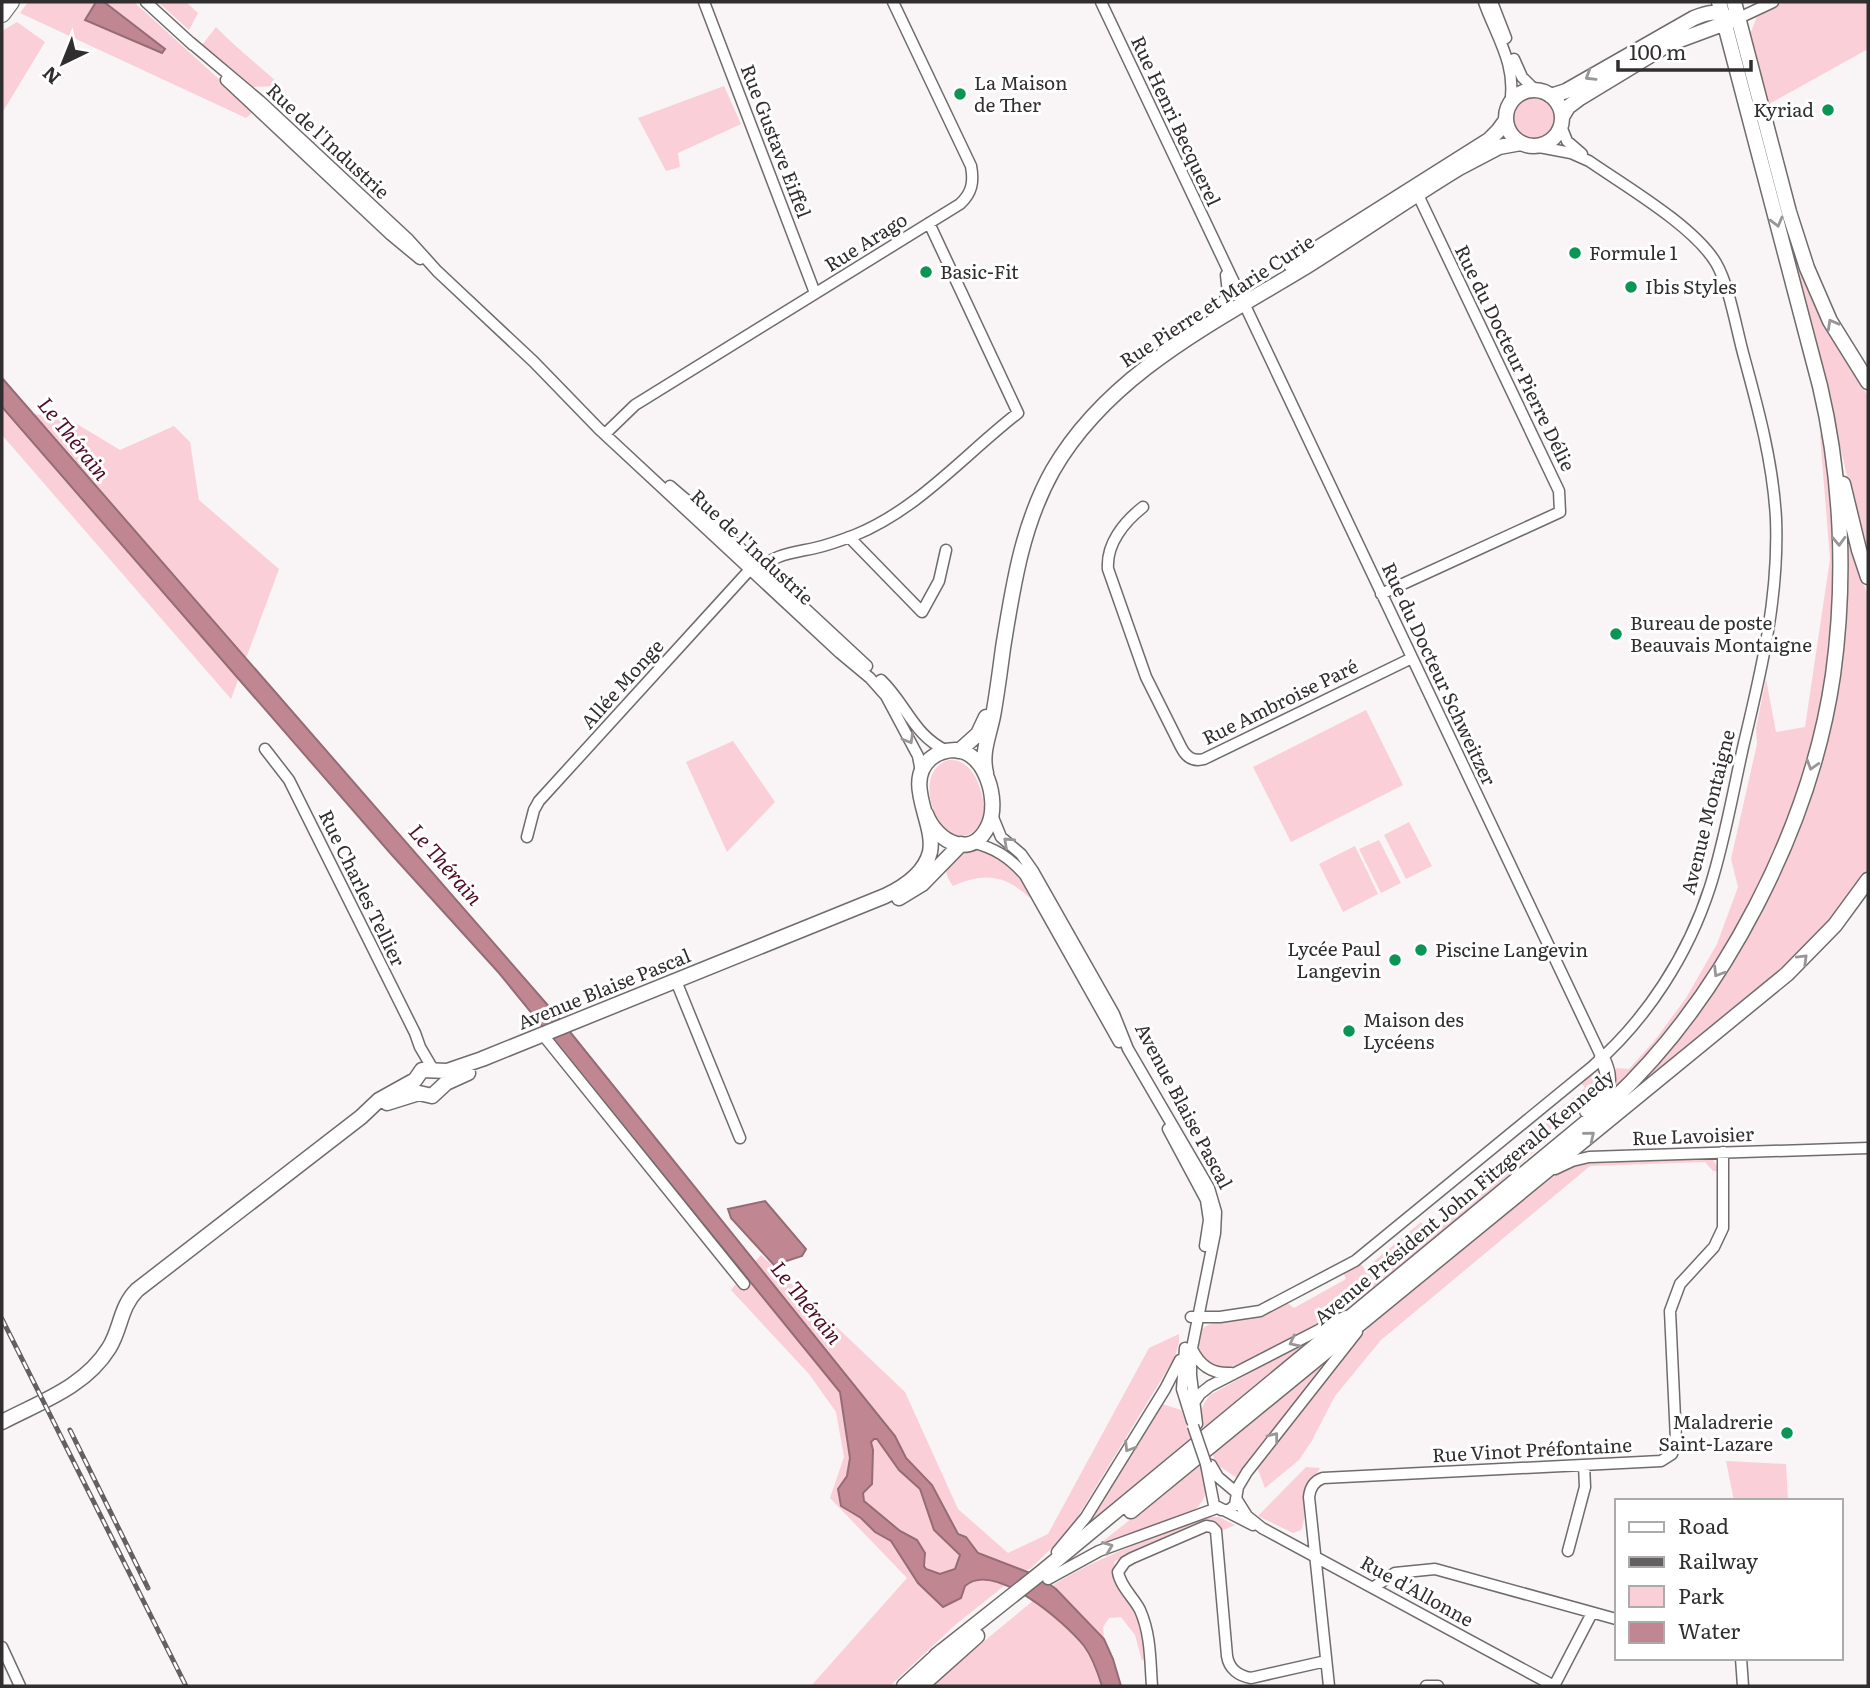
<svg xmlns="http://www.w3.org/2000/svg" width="1870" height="1688" viewBox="0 0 1870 1688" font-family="Literata,serif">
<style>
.green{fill:#facfd7}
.water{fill:#c08793;stroke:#956c75;stroke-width:2;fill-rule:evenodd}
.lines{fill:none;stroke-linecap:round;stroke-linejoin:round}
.minor-casing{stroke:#706c6c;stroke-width:13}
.major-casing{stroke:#706c6c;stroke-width:17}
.highway-casing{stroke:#706c6c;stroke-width:18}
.minor{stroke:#fff;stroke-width:10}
.major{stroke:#fff;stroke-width:14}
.highway{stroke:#fff;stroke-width:16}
.rail-casing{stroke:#636061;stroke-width:5}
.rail{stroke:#fff;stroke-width:2.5;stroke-dasharray:8;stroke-linecap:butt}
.minor-bridge-casing{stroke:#706c6c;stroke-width:13;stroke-linecap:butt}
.minor-bridge{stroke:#fff;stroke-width:10}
.oneway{stroke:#989696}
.poi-dot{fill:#0b9555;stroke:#fff;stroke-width:2.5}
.labels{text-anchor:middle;stroke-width:6;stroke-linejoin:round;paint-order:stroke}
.poi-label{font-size:19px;fill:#302e2e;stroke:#fff;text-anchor:start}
.street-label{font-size:19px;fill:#302e2e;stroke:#fff}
.water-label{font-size:21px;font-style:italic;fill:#510c25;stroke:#fff}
</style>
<rect width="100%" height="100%" fill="#f9f4f5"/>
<path class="green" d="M28,2H134L254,111L246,118L20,13Z
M158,2H186L198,13L189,30Z
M1783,2H1867L1868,49L1769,104L1750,34L1757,17Z
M17,22L45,42L2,113V31Z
M216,27C237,49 260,66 281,86L250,87L202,45Z
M724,86L741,124L678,153L680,167L666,171L638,118Z
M1511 118a23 23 0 1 1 46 0a23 23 0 1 1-46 0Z
M1759,136H1761L1777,197L1808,287L1828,331L1868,396V558L1856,516L1820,358Z
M2,406L77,424L120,450L174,426L190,442L199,500L279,569L231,699L2,435Z
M1824,425C1835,507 1839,593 1827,674C1806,808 1744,938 1659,1043C1646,1059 1630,1075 1616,1090L1611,1072L1617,1068L1629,1069L1655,1040L1686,998L1717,944L1738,887L1731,859L1757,744L1756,728L1766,679L1776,732L1805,727L1830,559L1820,435Z
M1844,504L1856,563L1868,596V869L1839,912L1793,961L1627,1099L1684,1032L1705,1002L1820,761Z
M1366,710L1403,785L1291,842L1253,767Z
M733,741L775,802L727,852L686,762Z
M949,760C973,759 982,788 984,807C984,817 982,825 974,831C941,857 907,771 949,760Z
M1409,822L1432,866L1406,879L1384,835Z
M1379,840L1401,883L1381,893L1359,849Z
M1355,846L1378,894L1343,912L1319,864Z
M979,849C1007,859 1017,871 1034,895L1029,897C1003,874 984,873 953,886C950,882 946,875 946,870C946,854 968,850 979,849Z
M1598,1071L1602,1072L1604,1078L1599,1094L1435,1240L1351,1308L1228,1370C1216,1366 1203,1363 1199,1348C1189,1313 1244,1323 1262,1316C1271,1313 1279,1307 1287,1303L1294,1308L1346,1279L1343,1272L1361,1264L1365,1269L1421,1222L1430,1233L1539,1143L1531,1132L1585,1088L1581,1083Z
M1708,1157L1713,1159L1719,1171H1713L1705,1162L1590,1166L1381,1340L1335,1396L1311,1442L1299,1460L1265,1488L1257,1467L1376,1318L1558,1173L1570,1166L1586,1161Z
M761,1255L905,1392L958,1509L1008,1553L1048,1534L1149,1348L1179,1334V1342L1175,1357L1069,1531L1030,1569L1024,1571L977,1553L966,1537L958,1534L932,1485L906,1458L895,1436L755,1262Z
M744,1274L840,1392L850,1458L847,1476L838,1489L847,1511L861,1518L875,1532L891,1541L918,1583L943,1607L961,1598L965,1586C977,1575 990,1579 1004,1586L955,1625L890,1686H811L907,1578L830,1498L844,1457L836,1412L809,1374L731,1290Z
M1326,1331L1205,1430C1198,1416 1200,1407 1210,1395Z
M1331,1354L1333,1356L1237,1478L1216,1464L1212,1452Z
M1162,1404L1181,1410L1192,1439L1083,1530L1082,1528Z
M874,1439H877L899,1470L920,1489L934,1530L960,1555V1559L955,1569L940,1574L926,1569L924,1566L926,1557L917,1540L900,1531L864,1501L863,1493L872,1484L873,1450L871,1442Z
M1726,1461L1786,1464L1788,1501H1734Z
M1200,1464C1206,1483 1211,1497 1193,1511L1092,1550Z
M1306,1467L1320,1468C1316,1477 1305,1480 1304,1491C1302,1504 1307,1517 1301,1530L1293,1533L1258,1516Z
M1208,1517H1219L1235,1525L1221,1531L1215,1523L1207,1521L1115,1561L1113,1572L1138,1621L1146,1655L1142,1661L1135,1635L1121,1617L1109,1618L1103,1627L1104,1639L1053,1585C1101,1555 1156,1537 1208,1517Z
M1034,1600C1068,1629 1088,1643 1102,1686H934L960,1661Z"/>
<path class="water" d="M96,2H104L165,49L162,53L85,20Z
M2,378L558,1017L895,1436L906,1458L932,1485L958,1534L966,1537L978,1553L1038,1576L1056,1589L1104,1639L1113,1659L1121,1686H1102C1098,1673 1093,1658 1084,1646C1066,1623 994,1560 965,1586L961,1598L943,1607L918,1583L891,1541L875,1532L861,1518L841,1506L838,1489L847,1476L850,1458L840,1392L499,973L391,854L2,407ZM874,1439H877L899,1470L920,1489L934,1530L960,1555L955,1569L940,1574L926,1569L924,1566L925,1553L917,1540L900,1531L864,1501L863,1493L872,1484L873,1450L871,1442Z
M765,1201L806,1249L802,1256L774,1265L731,1218L728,1209Z"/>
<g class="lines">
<g class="minor-casing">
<path id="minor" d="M146,2L193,45
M704,2L815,293
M1101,2L1602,1058
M1484,2C1497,38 1517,65 1510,104
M1492,2L1506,38
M1739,18L1773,2
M190,42L260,101L409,240L437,271L534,362L599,429L840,653L870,678L886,696L918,756L921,772
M1514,59L1522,77L1536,91
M226,80L391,235L420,259
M1561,126L1567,141L1582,154
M1219,310L1228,293L1226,275
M605,434L635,405L960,204C972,193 974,182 971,166L893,2
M670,486L711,521L867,666
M1143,507C1124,522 1106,544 1108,569L1146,677L1181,747C1186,757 1193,762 1204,759L1412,658
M849,537L922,612L939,581L946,550
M756,572C773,554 792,553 815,548C829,545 842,540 855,535C919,509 965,454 1018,413L929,223
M1381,594L1560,512L1559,491L1418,195L1412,190
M881,680C907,705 913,735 947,751
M265,749L289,780L415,1033L420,1047L434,1071
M992,815L1001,837L1021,854L1033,871L1114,1014L1128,1049L1209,1188L1216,1212L1215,1233L1191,1353V1375L1197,1424
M527,837L534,810L539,801L754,565
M971,842C995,848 1009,857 1025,875L1119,1042
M676,981L740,1138
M543,1035L744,1284
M1168,1129L1206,1200L1209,1220L1205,1246
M1555,1169L1572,1161L1589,1157L1868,1148
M1191,1317H1220L1260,1311L1355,1261L1593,1066C1647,1019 1688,955 1710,887C1725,840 1733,791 1744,743C1762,668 1779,596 1776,519C1773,462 1758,408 1743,353C1736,327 1729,285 1716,263C1694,226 1625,186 1589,161L1571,153L1534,146
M1185,1348L1182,1389L1192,1421
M1192,1349C1200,1366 1212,1374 1231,1373
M1192,1406L1200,1394L1210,1386L1346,1316
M1206,1464L1214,1505L1253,1525
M1211,1465L1218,1477L1237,1493
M1237,1500L1247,1516L1262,1528L1554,1686
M1221,1510H1229L1235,1505L1238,1487L1247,1472L1357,1332
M1568,1551L1585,1487L1584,1465
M1057,1552L1086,1517L1165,1389L1180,1360
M1048,1579L1099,1551L1217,1508
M1374,1587L1395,1573L1435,1569L1616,1619
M2,1647L20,1686
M1741,1658L1743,1686
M1152,1686C1150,1660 1151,1635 1140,1610C1134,1598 1120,1586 1118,1572L1125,1562L1132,1558L1206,1526L1212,1527L1216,1531L1227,1656C1229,1669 1239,1676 1251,1678L1326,1661
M1329,1686L1309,1497C1310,1488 1314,1481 1323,1478L1661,1461L1672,1454L1676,1440L1670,1311L1680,1284L1714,1247L1723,1228V1152
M1426,1686H1438
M1554,1686L1592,1613"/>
</g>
<g class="major-casing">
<path id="major" d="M1734,2L1789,212L1807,268L1830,321L1868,382
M1506 118a28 28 0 1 1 56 0a28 28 0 1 1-56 0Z
M1551,96L1566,91L1694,18C1706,13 1718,9 1729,19
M1562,117L1568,107L1580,98L1669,44L1731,21
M1291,265L1489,140L1498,131L1506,120
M1843,484L1859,550L1868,577
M959,751L978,734L986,717
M986,773C981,753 989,736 993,716C997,694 1000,671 1003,648C1013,586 1022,525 1053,470C1109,373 1215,322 1307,266C1358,234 1408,199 1459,168L1499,147L1521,143
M899,898L922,884L961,844
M387,1103L419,1093L432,1096L446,1083L468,1073
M1587,1111C1606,1093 1615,1084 1602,1058
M2,1422C40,1402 85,1387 109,1348C121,1329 120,1307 137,1290L361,1117L379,1100L415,1080L422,1070L447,1071L482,1059L885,896C904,887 925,873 930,852C936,823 903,783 930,759C937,753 946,750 955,750C986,752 999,800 989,824C973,861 937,843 926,814
M1131,1511L1787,974L1835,925L1868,880
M936,1656L1042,1572L1612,1101C1724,996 1811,827 1833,675C1846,580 1842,479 1820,386L1719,2
M904,1686L942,1651
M921,1686L977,1636"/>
</g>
<g class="highway-casing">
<path id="highway" d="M2,14L11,2"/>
</g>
<use href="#minor" class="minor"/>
<use href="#major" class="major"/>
<use href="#highway" class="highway"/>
<g class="rail-casing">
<path id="rail" d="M2,1319L186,1686
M70,1430L148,1588"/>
</g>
<use href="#rail" class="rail"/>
<g class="minor-bridge-casing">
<path id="minor-bridge" d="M1193,1426L1206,1464"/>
</g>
<use href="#minor-bridge" class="minor-bridge"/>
</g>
<defs><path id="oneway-chevron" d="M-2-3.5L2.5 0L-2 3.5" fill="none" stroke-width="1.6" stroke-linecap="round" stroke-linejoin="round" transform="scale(1.75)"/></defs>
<g class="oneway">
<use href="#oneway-chevron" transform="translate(1590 76) rotate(149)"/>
<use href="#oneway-chevron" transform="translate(1777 222) rotate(75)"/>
<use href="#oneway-chevron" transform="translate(1832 324) rotate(-119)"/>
<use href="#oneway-chevron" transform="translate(1839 541) rotate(88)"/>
<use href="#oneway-chevron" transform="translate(909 739) rotate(60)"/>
<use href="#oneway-chevron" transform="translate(1812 765) rotate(107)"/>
<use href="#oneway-chevron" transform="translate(1008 842) rotate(-137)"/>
<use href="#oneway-chevron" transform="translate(1803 959) rotate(-44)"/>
<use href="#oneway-chevron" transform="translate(1718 972) rotate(122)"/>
<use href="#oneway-chevron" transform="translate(1590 1136) rotate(-39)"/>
<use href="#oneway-chevron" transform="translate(1294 1342) rotate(153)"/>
<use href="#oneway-chevron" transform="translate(1274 1437) rotate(-52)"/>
<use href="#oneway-chevron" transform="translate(1129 1447) rotate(122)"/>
<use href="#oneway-chevron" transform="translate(1108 1547) rotate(-21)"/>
</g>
<g class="poi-dot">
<circle cx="960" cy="94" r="7"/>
<circle cx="1828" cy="110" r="7"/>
<circle cx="1575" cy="253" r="7"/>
<circle cx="926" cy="272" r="7"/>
<circle cx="1631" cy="287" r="7"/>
<circle cx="1616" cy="634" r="7"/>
<circle cx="1421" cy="950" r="7"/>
<circle cx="1395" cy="960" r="7"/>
<circle cx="1349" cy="1031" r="7"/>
<circle cx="1787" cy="1433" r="7"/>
</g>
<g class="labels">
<g class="poi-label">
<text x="974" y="90">La Maison<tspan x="974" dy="22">de Ther</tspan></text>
<text x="1814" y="117" text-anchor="end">Kyriad</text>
<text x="1589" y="260">Formule 1</text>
<text x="940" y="279">Basic-Fit</text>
<text x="1645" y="294">Ibis Styles</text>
<text x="1630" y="630">Bureau de poste<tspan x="1630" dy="22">Beauvais Montaigne</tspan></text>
<text x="1381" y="956" text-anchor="end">Lycée Paul<tspan x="1381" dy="22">Langevin</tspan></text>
<text x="1435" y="957">Piscine Langevin</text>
<text x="1363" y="1027">Maison des<tspan x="1363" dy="22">Lycéens</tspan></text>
<text x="1773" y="1429" text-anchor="end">Maladrerie<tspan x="1773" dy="22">Saint-Lazare</tspan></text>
</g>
<g class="street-label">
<text transform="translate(1176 121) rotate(65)" y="7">Rue Henri Becquerel</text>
<text transform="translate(328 141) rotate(43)" y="7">Rue de l'Industrie</text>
<text transform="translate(776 141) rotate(69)" y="7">Rue Gustave Eiffel</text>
<text transform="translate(866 242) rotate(-32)" y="7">Rue Arago</text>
<text transform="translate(1217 301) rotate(-33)" y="7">Rue Pierre et Marie Curie</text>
<text transform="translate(1515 358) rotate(64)" y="7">Rue du Docteur Pierre Délie</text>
<text transform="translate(752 547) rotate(43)" y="7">Rue de l'Industrie</text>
<text transform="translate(1439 674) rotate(65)" y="7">Rue du Docteur Schweitzer</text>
<text transform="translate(622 684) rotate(-48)" y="7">Allée Monge</text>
<text transform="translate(1280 702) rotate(-26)" y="7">Rue Ambroise Paré</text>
<text transform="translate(1708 812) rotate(-76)" y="7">Avenue Montaigne</text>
<text transform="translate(362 888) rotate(64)" y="7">Rue Charles Tellier</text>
<text transform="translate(604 989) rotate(-22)" y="7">Avenue Blaise Pascal</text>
<text transform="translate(1184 1106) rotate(62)" y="7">Avenue Blaise Pascal</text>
<text transform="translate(1693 1136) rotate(-2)" y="7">Rue Lavoisier</text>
<text transform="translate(1464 1197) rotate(-40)" y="7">Avenue Président John Fitzgerald Kennedy</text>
<text transform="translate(1532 1450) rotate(-3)" y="7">Rue Vinot Préfontaine</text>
<text transform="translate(1417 1591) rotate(29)" y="7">Rue d'Allonne</text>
</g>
<g class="water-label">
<text transform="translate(73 439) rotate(51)" y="7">Le Thérain</text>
<text transform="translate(445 865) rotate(49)" y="7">Le Thérain</text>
<text transform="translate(806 1303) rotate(51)" y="7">Le Thérain</text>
</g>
</g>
<rect width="1870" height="1688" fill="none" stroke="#302e2e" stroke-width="7"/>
<rect x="1615" y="1499" width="228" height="161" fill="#ffffff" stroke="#acabab" stroke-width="2"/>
<rect x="1629" y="1522" width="35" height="10" fill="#ffffff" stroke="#acabab" stroke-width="2"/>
<text x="1678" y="1534" font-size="21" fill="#302e2e">Road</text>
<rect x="1629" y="1557" width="35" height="10" fill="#636061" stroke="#acabab" stroke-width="2"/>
<text x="1678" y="1569" font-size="21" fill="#302e2e">Railway</text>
<rect x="1629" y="1586" width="35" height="21" fill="#facfd7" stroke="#acabab" stroke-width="2"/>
<text x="1678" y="1604" font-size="21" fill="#302e2e">Park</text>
<rect x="1629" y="1622" width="35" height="21" fill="#c08793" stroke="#acabab" stroke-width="2"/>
<text x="1678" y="1639" font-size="21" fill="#302e2e">Water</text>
<g transform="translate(63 63) rotate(223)" stroke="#ffffff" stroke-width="5" paint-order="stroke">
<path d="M0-5L12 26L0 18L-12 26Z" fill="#302e2e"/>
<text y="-10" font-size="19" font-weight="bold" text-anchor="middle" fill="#302e2e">N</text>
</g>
<path d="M1618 60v10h133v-10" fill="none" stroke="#302e2e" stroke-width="3.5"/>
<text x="1629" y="60" font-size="21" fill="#302e2e" stroke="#ffffff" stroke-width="5" paint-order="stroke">100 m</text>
</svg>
